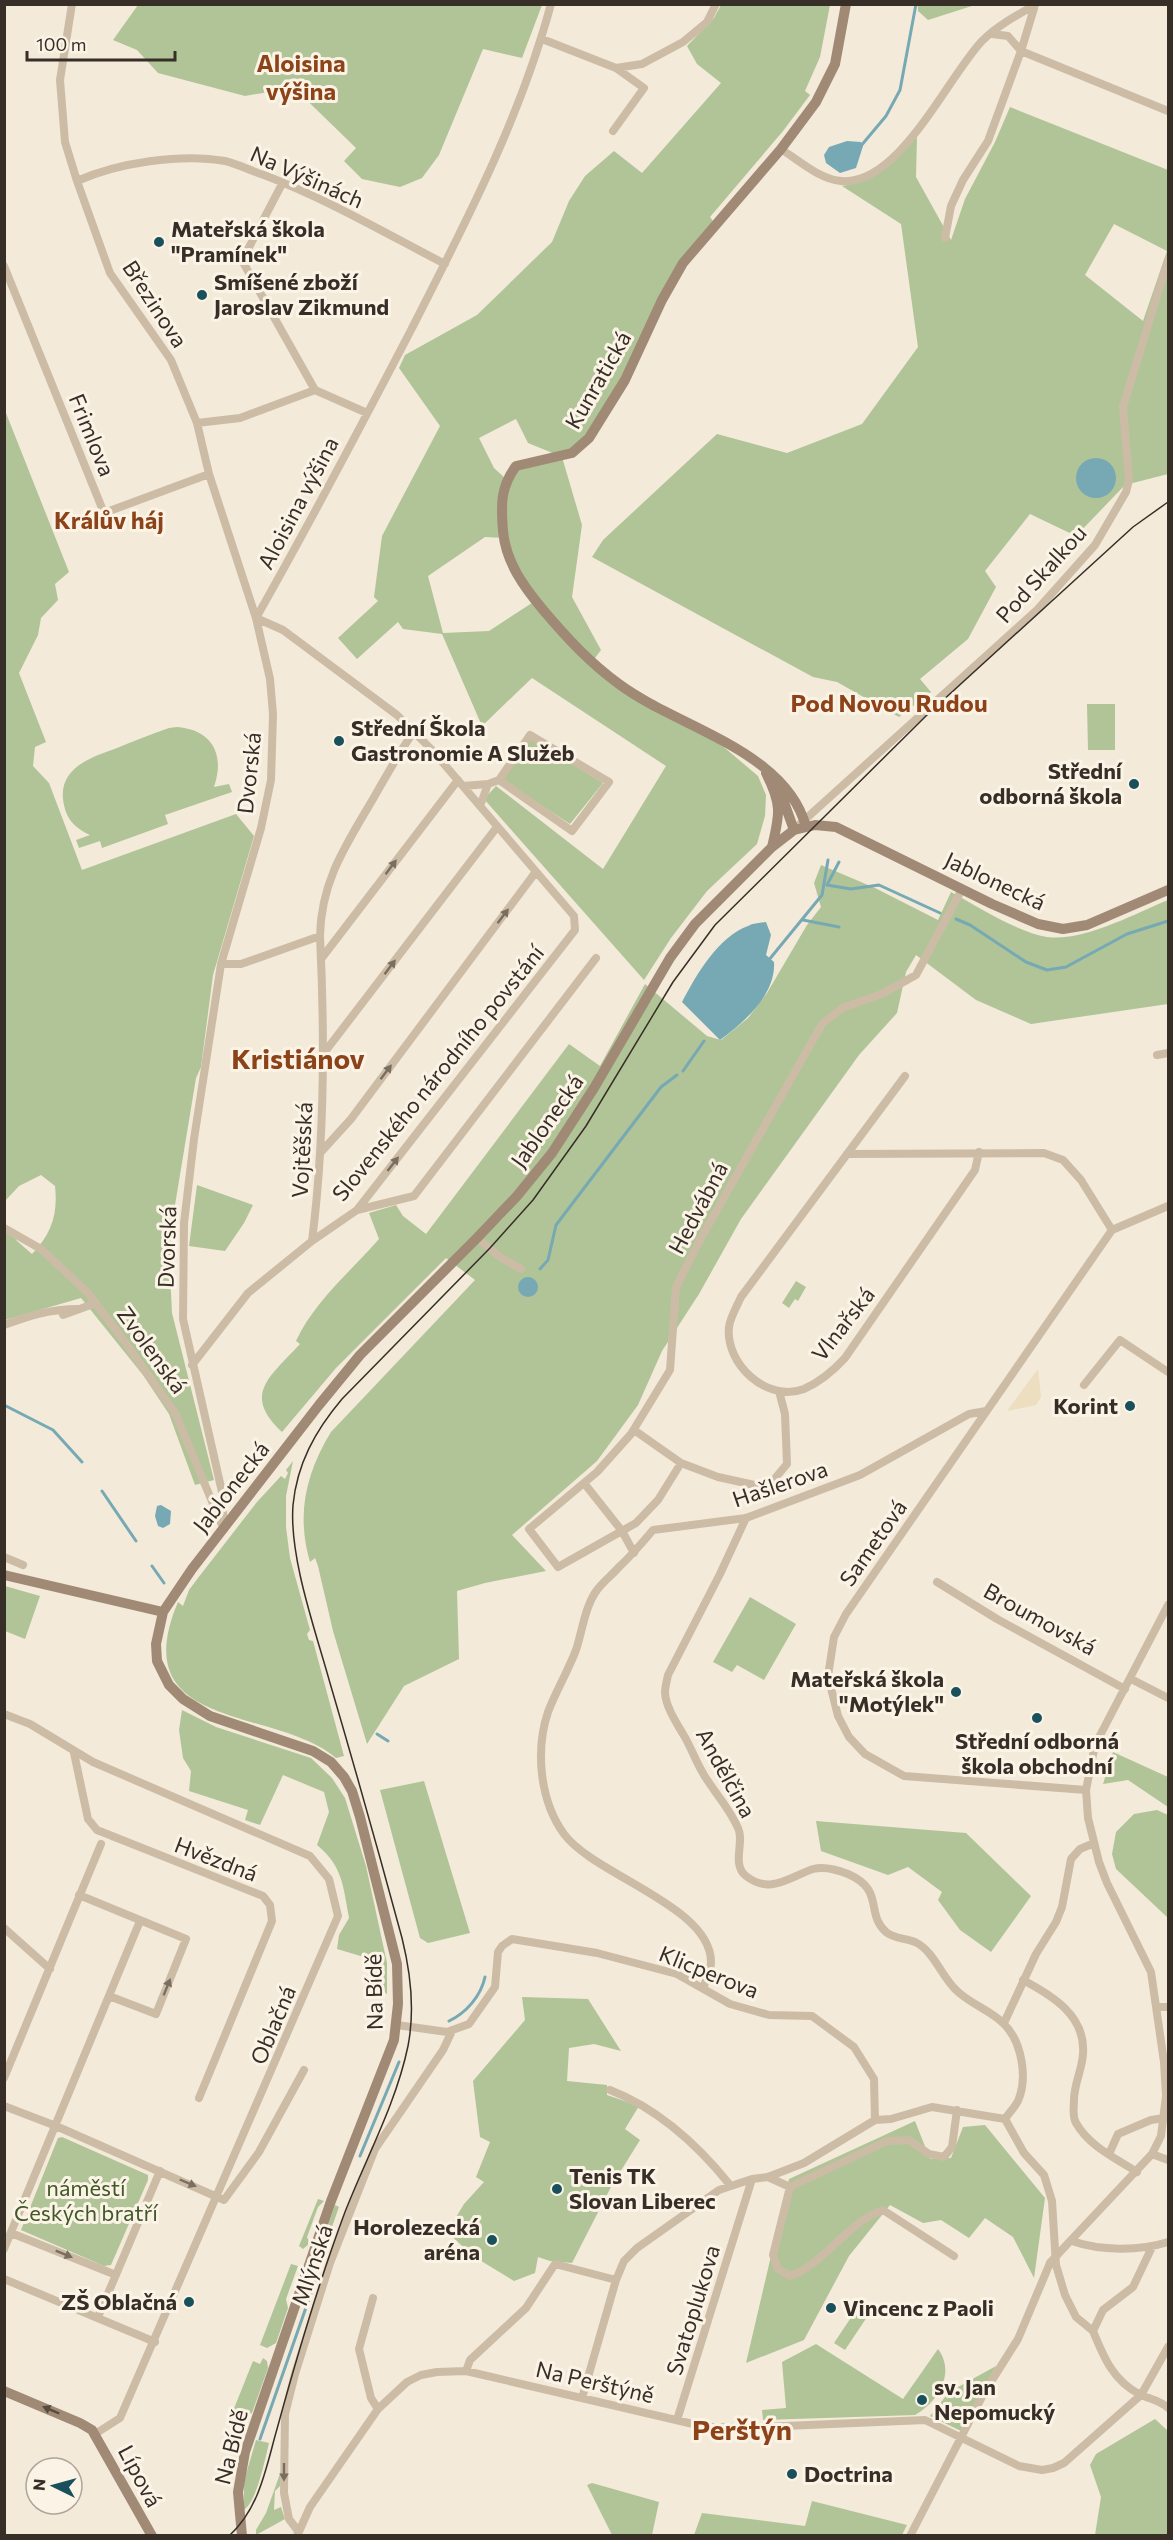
<svg xmlns="http://www.w3.org/2000/svg" width="1173" height="2540" viewBox="0 0 1173 2540" font-family="Commissioner,sans-serif">
<style>
.green{fill:#b0c498;fill-rule:evenodd}
.plaza{fill:#eddebf}
.water{fill:#76a9b3}
.lines{fill:none;stroke-linecap:round;stroke-linejoin:round}
.stream{stroke:#76a9b3;stroke-width:3}
.street{stroke:#ccbca5;stroke-width:8}
.secondary{stroke:#a08a76;stroke-width:10}
.tram{stroke:#372e27;stroke-width:1.5}
.street-bridge{stroke:#ccbca5;stroke-width:8}
.oneway{fill:#7a6e60}
.oneway2{fill:#564a3f}
.poi-dot{fill:#19505c;stroke:#fbf4e6;stroke-width:2}
.labels{text-anchor:middle;stroke-width:6;stroke-linejoin:round;paint-order:stroke}
.street-label{font-size:22px;fill:#372e27;stroke:#fbf4e6}
.poi-label{font-size:22px;font-weight:bold;fill:#372e27;stroke:#fbf4e6;text-anchor:start}
.park-label{font-size:22px;fill:#415828;stroke:#fbf4e6}
.neighbourhood-label{font-size:24px;font-weight:bold;fill:#8d4319;stroke:#fbf4e6}
.district-label{font-size:28px;font-weight:bold;fill:#8d4319;stroke:#fbf4e6}
</style>
<rect width="100%" height="100%" fill="#f3eada"/>
<path class="green" d="M138,5V4L542,5L522,58L483,49L439,155L422,178L400,187L362,179L344,161L356,148L286,80L274,91L245,96L158,73L137,50L113,40Z
M721,5H830L820,57L805,91L810,95L783,131L710,217L715,224L683,263L589,438L562,457L582,525L572,597L601,650L592,662L712,737L758,776L766,795L765,816L757,844L707,891L671,938L644,980L484,799L496,786L603,869L666,766L532,678L482,726L442,634L403,629L398,622L357,659L338,638L378,601L374,597L382,536L440,426L399,368L405,355L477,315L552,242L569,201L585,176L614,151L642,173L721,83L697,64L687,46L714,18ZM516,419L528,443L560,456L516,466L506,479L494,468L479,438ZM485,537L504,538L535,601L489,631L443,633L428,576Z
M918,5V4L975,5L928,20L918,11Z
M1010,107L1168,170V474L1125,485L1076,536L1030,514L985,571L996,587L968,639L920,679L931,692L899,717L837,682L813,677L592,557L603,540L717,434L787,453L862,424L918,347L901,224L842,186C878,180 892,162 917,137L916,177L951,240L965,199L995,142ZM1114,224L1167,251L1143,321L1085,275Z
M4,408L69,572L55,584L58,600L41,618L38,635L19,673L46,742L35,747L33,766L49,783L82,870L236,814L254,836L213,975L201,1067L196,1078L175,1205L170,1272L172,1313L214,1480L195,1485L169,1414L143,1375L81,1298L5,1320V1225L17,1241L32,1254C52,1233 58,1214 55,1186L41,1175L19,1186L5,1201Z
M1087,704H1115V750H1088Z
M177,727C213,730 225,755 214,787L229,784L232,792L165,815L168,824L102,848L100,841L79,848L76,840L90,835C77,829 67,821 64,805C56,769 89,758 117,748C134,741 151,734 169,728Z
M530,738L603,783L570,824L501,779Z
M821,865L875,888L938,920L951,892C978,907 1017,932 1047,937C1083,942 1134,914 1168,900V1004L1031,1024L976,1000L916,955L906,972L897,1013L859,1055L741,1219L699,1294L662,1351L638,1405L597,1461L512,1535L546,1571L485,1583L457,1591L459,1659L404,1686L367,1744L333,1631L318,1566L315,1558L310,1562C296,1514 306,1473 331,1432L475,1280L446,1258L336,1368L282,1432C241,1394 271,1376 300,1344L296,1341C314,1302 351,1271 379,1239L369,1213L396,1205L403,1216L426,1234L569,1044L600,1066L645,984L707,1036L721,1040L748,1018L767,993L807,925L821,907L814,883Z
M197,1185L253,1205L244,1223L225,1251L189,1246Z
M796,1281L806,1287L798,1301L795,1299L789,1308L782,1303Z
M293,1461L286,1496V1527L290,1558L310,1630L307,1634L309,1640L313,1641L344,1756L336,1758C275,1706 123,1732 178,1602L183,1606L189,1590L198,1578L257,1502L281,1476L285,1479L288,1473L286,1470Z
M5,1586L40,1596L25,1639L5,1631Z
M750,1597L796,1624L764,1680L737,1665L732,1672L713,1662Z
M182,1710L216,1727L311,1758L332,1778L345,1798L366,1866L387,1963V1994L375,1984L364,1957L337,1949L339,1935L349,1918C343,1887 343,1866 317,1845L329,1812L324,1792L283,1775L260,1825L245,1820L248,1810L189,1791L191,1771L183,1758L179,1730Z
M1113,1752L1168,1777V1807L1128,1780L1103,1784Z
M424,1781L470,1933L428,1943L420,1938L380,1790Z
M1157,1810L1168,1815V1918L1116,1869L1112,1854L1116,1832L1134,1814Z
M816,1821L966,1833L1031,1896L991,1952L960,1930L938,1900L942,1892L908,1867L888,1875L821,1851Z
M522,1997L588,1999L621,2051L594,2044L569,2048L567,2081L607,2085V2095L639,2106L625,2129L640,2140L612,2185L572,2263L550,2261L538,2257L535,2273L514,2281L473,2256L447,2232L464,2204L484,2182L476,2177L490,2142L480,2137L473,2081L525,2020Z
M915,2121L930,2159L951,2158L963,2127L985,2125L1045,2198L1034,2278L1013,2237L985,2218L969,2238L941,2220L923,2223L890,2205L849,2256L804,2340L746,2363L789,2179Z
M62,2137L148,2175V2180L111,2265L104,2266L21,2230L58,2138Z
M318,2199L324,2201L318,2207L307,2237L310,2243L303,2249L299,2246Z
M335,2205L339,2207L316,2272L313,2270Z
M291,2264L298,2266L286,2299L288,2308L276,2343L267,2348L260,2345Z
M856,2310L867,2317L845,2350L834,2343Z
M816,2344L903,2399L938,2349C956,2373 938,2402 915,2415L763,2420L762,2410L786,2408L782,2362Z
M263,2358L267,2361L268,2368L252,2413L240,2420L242,2414L233,2411L253,2361L260,2364Z
M996,2366L961,2431L930,2416L949,2392Z
M1155,2419L1168,2431V2535H1095L1101,2497L1090,2465L1096,2454Z
M256,2440L269,2443C265,2459 257,2501 244,2510V2481Z
M281,2471L280,2486L275,2491L274,2510L281,2507L285,2519L256,2535V2530L266,2513Z
M592,2483L659,2502L652,2535H612L587,2485Z
M812,2501L907,2525L902,2535H694L702,2513L805,2526Z"/>
<path class="plaza" d="M1038,1369L1041,1397L1036,1405L1007,1411Z"/>
<path class="water" d="M847,141L861,142L863,146L856,168L840,173L826,163L824,155L829,147Z
M1076 478a20 20 0 1 1 40 0a20 20 0 1 1-40 0Z
M766,922L771,935L766,955L774,962C776,995 744,1022 720,1040L682,1002C696,975 718,937 748,926C753,923 760,923 766,922Z
M518 1287a10 10 0 1 1 20 0a10 10 0 1 1-20 0Z
M161,1505L171,1511L170,1524L163,1528L158,1526L155,1516L157,1506Z"/>
<g class="lines">
<path class="stream" d="M860,147L886,116L900,90L916,4
M827,885L851,889L879,885L940,913
M827,885L839,862
M956,919L970,925L1026,962L1047,970L1066,967L1127,934L1168,921
M803,920L839,927
M768,961L822,895L828,860
M683,1071L704,1041
M540,1269L548,1260L556,1225L661,1087L677,1075
M4,1405L53,1430L82,1462
M102,1491L136,1541
M152,1566L164,1583
M377,1734L388,1741
M449,2021C466,2013 481,1996 485,1977
M360,2156L399,2062
M260,2439L317,2276"/>
<path class="street" d="M72,4L60,80L65,142L77,181L110,273L171,360L197,423L209,474L256,618L270,679L273,714L271,780L261,828L221,964L194,1139L184,1223L183,1319L222,1492L224,1529
M1035,5L1021,51L1168,111
M542,39L616,68L642,64L683,42L707,22L716,4
M613,131L644,88L616,68
M781,149C798,160 819,179 841,181C899,186 947,78 982,41C997,26 1017,15 1035,5
M77,181C117,163 181,153 225,161C238,164 251,171 264,175C327,199 385,233 445,264
M283,182L245,255L244,264L315,390
M945,238L951,206L963,180L988,141L1021,51L1008,36L992,34
M4,266L104,513L209,474
M197,423L240,418L315,390L367,413
M256,618L283,630L397,715L432,750L574,916L575,930L357,1210L312,1241
M256,618C310,523 361,426 411,330C465,224 520,119 551,4
M463,786L488,784L499,780L530,735L609,782L572,831L499,780
M480,806L488,784
M800,824L1037,610L1095,545L1126,492L1129,480L1123,407L1168,260
M321,959L458,780
M221,964H241L320,936
M324,1053L497,827
M1157,1055L1168,1053
M905,1076L741,1297C737,1306 730,1318 729,1327C725,1364 767,1403 804,1389C820,1382 833,1371 845,1358L975,1170L979,1152
M321,1152L351,1119L535,873
M847,1154L1044,1153L1063,1160L1081,1180L1112,1230
M357,1210L414,1196L596,958
M4,1228L41,1249L88,1293L122,1338L175,1413L221,1523
M477,1238L500,1257L521,1269
M63,1315L96,1303
M4,1325C29,1316 50,1309 77,1309
M192,1365L248,1293L312,1241C325,1139 325,1038 320,936C321,881 346,845 373,799C386,776 399,753 414,731
M1084,1385L1120,1340L1168,1372
M634,1430L681,1463L718,1477L759,1486L772,1482L787,1464L785,1414L779,1391
M681,1463L658,1500L636,1523L558,1567L529,1529L597,1472L631,1434L670,1370L676,1287L701,1238L822,1024L842,1008L882,994L916,975L962,889
M584,1483L622,1531L634,1553
M746,1518L720,1574L668,1675C667,1680 665,1687 665,1693C666,1707 676,1722 683,1734C691,1747 696,1762 704,1775C715,1793 730,1809 738,1828C745,1842 731,1864 746,1876C770,1895 789,1877 813,1869C824,1866 838,1870 848,1874C885,1890 865,1913 886,1932C894,1939 906,1938 915,1942C934,1951 941,1976 956,1990C970,2004 992,2011 1004,2024C1022,2042 1028,2078 1018,2101C1015,2107 1009,2113 1005,2119
M4,1557L23,1565
M937,1582L997,1619L1125,1689
M1131,1679L1168,1698
M4,1714L30,1724L93,1762L310,1856L329,1879L338,1916L120,2418L95,2434
M74,1753L88,1819L97,1830L263,1896L270,1905L272,1921L199,2098
M1086,1790L904,1776L865,1754L849,1737L838,1716L828,1676L834,1637L846,1614L1112,1230L1168,1206
M79,1895L186,1939L156,2014L109,1996
M4,1928L50,1969
M1023,1980C1053,1996 1086,2016 1083,2054C1082,2070 1074,2084 1074,2100C1074,2107 1072,2116 1076,2123C1089,2146 1115,2158 1137,2172
M703,1988C706,1980 711,1971 711,1962C711,1906 594,1875 564,1834C540,1801 535,1751 548,1712C556,1691 568,1671 576,1650C582,1632 585,1606 597,1590C603,1582 612,1575 619,1567C631,1556 642,1543 653,1530L746,1518L860,1475L969,1414L986,1411
M1157,2007H1168
M1004,2023L1036,1954L1056,1922L1062,1907L1071,1859L1080,1849L1092,1844
M397,2025L447,2032L469,2024L495,1987L498,1952L502,1946L512,1939L597,1953L677,1974L730,2004L769,2015L812,2016L854,2047L874,2079L875,2120
M4,2078L101,1844
M610,2090C659,2109 697,2144 730,2185
M4,2106L56,2126L224,2200L259,2152L304,2070
M1109,2154L1118,2134L1151,2120L1165,2118
M1152,2154L1168,2160
M768,2177L790,2187L773,2255L778,2269L790,2276C826,2263 847,2222 883,2210L954,2256
M790,2187L887,2141L909,2140L929,2154L944,2157L952,2147L957,2110
M11,2233L116,2275
M1072,2241C1100,2251 1140,2251 1168,2242
M1152,2247L1133,2287L1103,2310L1093,2331C1104,2358 1113,2380 1139,2394C1149,2399 1160,2400 1168,2408
M4,2249L140,1921
M1058,2254L1152,2154L1161,2136L1166,2096L1164,2062L1151,1972L1107,1883L1099,1862L1088,1818L1086,1790L1095,1745L1168,1605
M4,2279L155,2342
M373,2298L359,2349L371,2398L378,2409
M98,2317L160,2171
M466,2371L470,2360L526,2308L555,2264L616,2280
M582,2398L616,2280L624,2261L637,2248L719,2190L752,2179L768,2177L804,2163L875,2120L891,2119L932,2107L1005,2119L1024,2153L1044,2175L1052,2201L1056,2265L1065,2295L1076,2317L1093,2331
M677,2420L752,2179
M298,2531L289,2519L284,2493L285,2414L295,2374L330,2263L375,2149L443,2050L452,2031
M297,2536L310,2507L378,2409L407,2382L421,2375L437,2372L466,2371L706,2427H761L925,2420L1019,2466L1042,2470L1053,2468L1064,2463L1141,2395L1168,2347
M910,2536L984,2393L1018,2339L1050,2263"/>
<path class="secondary" d="M766,773C782,804 780,814 772,847
M780,791L794,830
M806,827C786,750 676,727 619,684C590,663 567,638 544,611C524,587 506,563 503,531C501,505 500,488 516,466L572,453L589,438L625,380L662,300L683,263L781,149L816,102L835,64L846,4
M4,1575L163,1612
M4,2391L80,2423L92,2430L152,2536
M242,2536L238,2492L245,2452L331,2201L394,2040L398,2004L397,1964L360,1817L352,1791L344,1777L331,1762L313,1751L210,1716L183,1699L169,1685L157,1661L156,1644L163,1612L192,1569L319,1405L360,1355L477,1238L517,1196L552,1153L594,1088L670,958L695,924L772,847L794,830L815,825L836,827L992,904L1038,924L1063,929L1087,925L1168,890"/>
<path class="tram" d="M229,2536C260,2508 266,2467 277,2429C297,2356 318,2284 345,2212C366,2158 396,2104 408,2046C415,2010 411,1974 402,1938C379,1853 355,1768 330,1683C316,1632 289,1558 293,1505C297,1464 315,1431 342,1399L490,1248L533,1200L586,1126L673,982L715,925L929,713L1133,527L1168,502"/>
<path class="street-bridge" d="M1050,2263L1058,2254"/>
</g>
<defs><path id="oneway-solid" d="M-6-.8H1V-3.2L6.5 0L1 3.2V.8H-6Z" transform="scale(1.5)"/></defs>
<g class="oneway">
<use href="#oneway-solid" transform="translate(391 867) rotate(-53)"/>
<use href="#oneway-solid" transform="translate(503 916) rotate(-53)"/>
<use href="#oneway-solid" transform="translate(390 967) rotate(-53)"/>
<use href="#oneway-solid" transform="translate(386 1072) rotate(-53)"/>
<use href="#oneway-solid" transform="translate(393 1164) rotate(-52)"/>
<use href="#oneway-solid" transform="translate(167 1987) rotate(-68)"/>
<use href="#oneway-solid" transform="translate(188 2183) rotate(23)"/>
<use href="#oneway-solid" transform="translate(64 2254) rotate(22)"/>
<use href="#oneway-solid" transform="translate(284 2472) rotate(90)"/>
</g>
<use class="oneway2" href="#oneway-solid" transform="translate(51 2410) rotate(-157)"/>
<g class="poi-dot">
<circle cx="159" cy="242" r="6"/>
<circle cx="202" cy="295" r="6"/>
<circle cx="339" cy="741" r="6"/>
<circle cx="1134" cy="784" r="6"/>
<circle cx="1130" cy="1406" r="6"/>
<circle cx="956" cy="1692" r="6"/>
<circle cx="1037" cy="1718" r="6"/>
<circle cx="557" cy="2189" r="6"/>
<circle cx="492" cy="2240" r="6"/>
<circle cx="189" cy="2302" r="6"/>
<circle cx="831" cy="2308" r="6"/>
<circle cx="922" cy="2400" r="6"/>
<circle cx="792" cy="2474" r="6"/>
</g>
<g class="labels">
<g class="street-label">
<text transform="translate(307 177) rotate(24)" y="8">Na Výšinách</text>
<text transform="translate(155 304) rotate(57)" y="8">Březinova</text>
<text transform="translate(598 380) rotate(-60)" y="8">Kunratická</text>
<text transform="translate(92 435) rotate(68)" y="8">Frimlova</text>
<text transform="translate(298 503) rotate(-62)" y="8">Aloisina výšina</text>
<text transform="translate(1041 574) rotate(-48)" y="8">Pod Skalkou</text>
<text transform="translate(249 773) rotate(-84)" y="8">Dvorská</text>
<text transform="translate(995 881) rotate(25)" y="8">Jablonecká</text>
<text transform="translate(438 1073) rotate(-51)" y="8">Slovenského národního povstání</text>
<text transform="translate(547 1121) rotate(-55)" y="8">Jablonecká</text>
<text transform="translate(302 1150) rotate(-87)" y="8">Vojtěšská</text>
<text transform="translate(698 1208) rotate(-62)" y="8">Hedvábná</text>
<text transform="translate(167 1247) rotate(-88)" y="8">Dvorská</text>
<text transform="translate(843 1324) rotate(-52)" y="8">Vlnařská</text>
<text transform="translate(152 1350) rotate(54)" y="8">Zvolenská</text>
<text transform="translate(780 1484) rotate(-19)" y="8">Hašlerova</text>
<text transform="translate(231 1487) rotate(-52)" y="8">Jablonecká</text>
<text transform="translate(873 1543) rotate(-55)" y="8">Sametová</text>
<text transform="translate(1040 1619) rotate(29)" y="8">Broumovská</text>
<text transform="translate(726 1773) rotate(61)" y="8">Andělčina</text>
<text transform="translate(216 1859) rotate(21)" y="8">Hvězdná</text>
<text transform="translate(709 1972) rotate(22)" y="8">Klicperova</text>
<text transform="translate(374 1992) rotate(-91)" y="8">Na Bídě</text>
<text transform="translate(273 2025) rotate(-67)" y="8">Oblačná</text>
<text transform="translate(312 2265) rotate(-71)" y="8">Mlýnská</text>
<text transform="translate(693 2310) rotate(-73)" y="8">Svatoplukova</text>
<text transform="translate(595 2382) rotate(13)" y="8">Na Perštýně</text>
<text transform="translate(231 2447) rotate(-76)" y="8">Na Bídě</text>
<text transform="translate(140 2476) rotate(62)" y="8">Lípová</text>
</g>
<g class="poi-label">
<text x="171" y="237">Mateřská škola<tspan x="171" dy="25">"Pramínek"</tspan></text>
<text x="214" y="290">Smíšené zboží<tspan x="214" dy="25">Jaroslav Zikmund</tspan></text>
<text x="351" y="736">Střední Škola<tspan x="351" dy="25">Gastronomie A Služeb</tspan></text>
<text x="1122" y="779" text-anchor="end">Střední<tspan x="1122" dy="25">odborná škola</tspan></text>
<text x="1118" y="1414" text-anchor="end">Korint</text>
<text x="944" y="1687" text-anchor="end">Mateřská škola<tspan x="944" dy="25">"Motýlek"</tspan></text>
<text x="1037" y="1749" text-anchor="middle">Střední odborná<tspan x="1037" dy="25">škola obchodní</tspan></text>
<text x="569" y="2184">Tenis TK<tspan x="569" dy="25">Slovan Liberec</tspan></text>
<text x="480" y="2235" text-anchor="end">Horolezecká<tspan x="480" dy="25">aréna</tspan></text>
<text x="177" y="2310" text-anchor="end">ZŠ Oblačná</text>
<text x="843" y="2316">Vincenc z Paoli</text>
<text x="934" y="2395">sv. Jan<tspan x="934" dy="25">Nepomucký</tspan></text>
<text x="804" y="2482">Doctrina</text>
</g>
<g class="park-label">
<text x="86" y="2196">náměstí<tspan x="86" dy="25">Českých bratří</tspan></text>
</g>
<g class="neighbourhood-label">
<text x="301" y="72">Aloisina<tspan x="301" dy="28">výšina</tspan></text>
<text x="109" y="529">Králův háj</text>
<text x="889" y="712">Pod Novou Rudou</text>
</g>
<g class="district-label">
<text x="298" y="1069">Kristiánov</text>
<text x="742" y="2440">Perštýn</text>
</g>
</g>
<rect width="1173" height="2540" fill="none" stroke="#372e27" stroke-width="12"/>
<g transform="translate(54 2486) rotate(275)"><circle r="28" fill="#fbf4e6" stroke="#ada59a" stroke-width="1.5"/>
<path d="M0-4.5L10 22L0 15L-10 22Z" fill="#19505c"/>
<text y="-9" font-size="16" font-weight="bold" text-anchor="middle" fill="#372e27">N</text>
</g>
<path d="M27 51v9h148v-9" fill="none" stroke="#372e27" stroke-width="3"/>
<text x="36" y="51" font-size="18" fill="#372e27" stroke="#fbf4e6" stroke-width="4.5" paint-order="stroke">100 m</text>
</svg>
